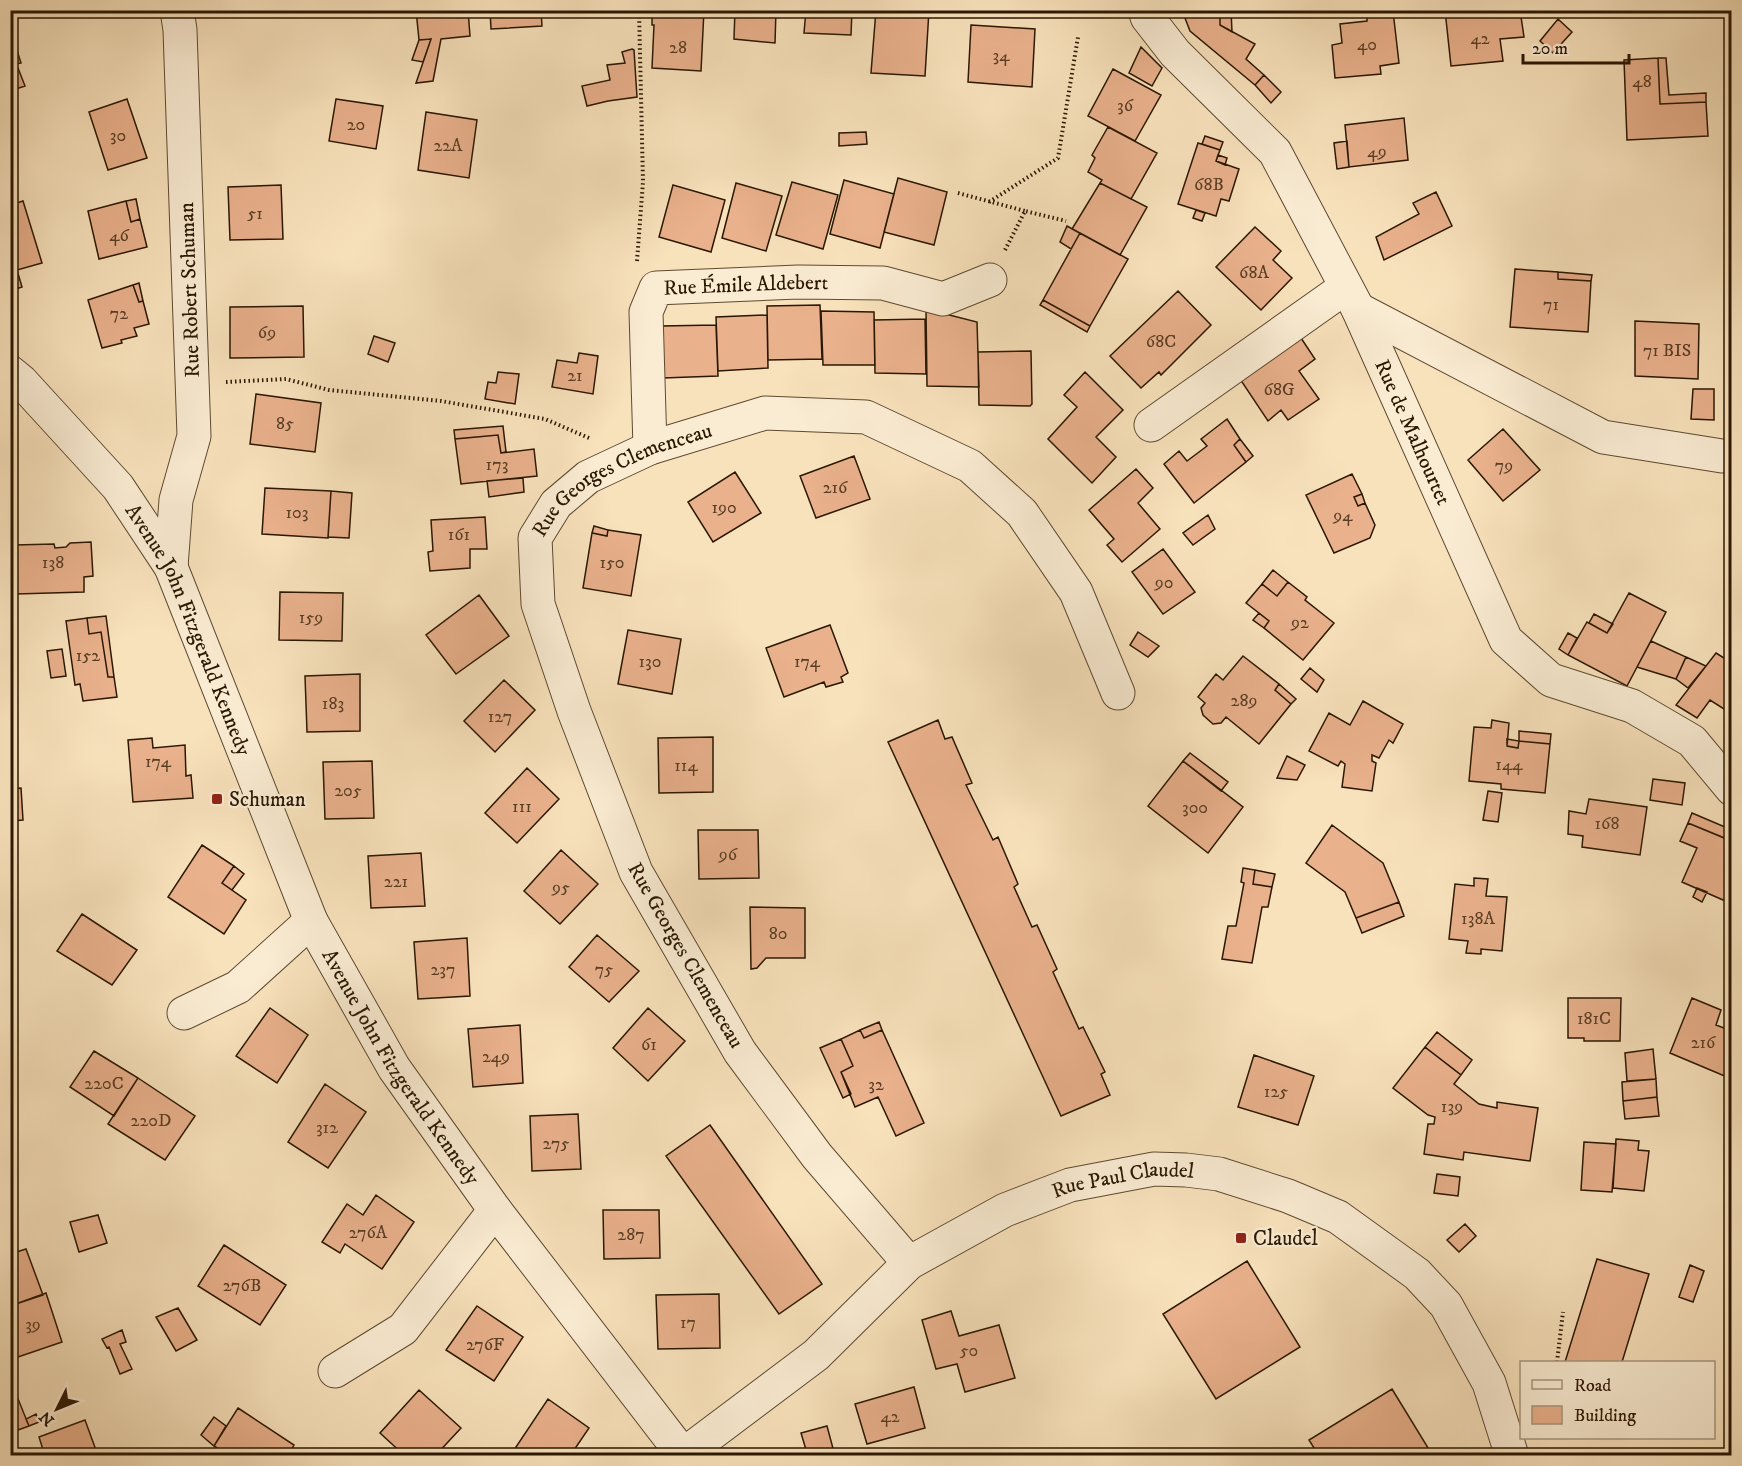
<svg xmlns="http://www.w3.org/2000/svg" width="1742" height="1466" viewBox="0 0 1742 1466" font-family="'IM FELL DW Pica',serif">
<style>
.building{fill:#e9b18c;stroke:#2a1702;stroke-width:1.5}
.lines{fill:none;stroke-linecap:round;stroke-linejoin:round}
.minor-casing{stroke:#5e4a30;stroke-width:35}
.path{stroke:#2a1702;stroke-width:4;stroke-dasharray:1.5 3;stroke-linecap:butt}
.minor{stroke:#faecd3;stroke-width:33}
.poi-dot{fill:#8f2418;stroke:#faecd3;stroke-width:2}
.labels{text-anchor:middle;stroke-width:4.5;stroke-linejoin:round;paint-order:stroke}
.number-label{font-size:18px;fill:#5a3e24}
.street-label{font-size:21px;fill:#2a1702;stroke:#faecd3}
.poi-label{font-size:21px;fill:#2a1702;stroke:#faecd3;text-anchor:start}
</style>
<rect width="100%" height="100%" fill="#f8e2bc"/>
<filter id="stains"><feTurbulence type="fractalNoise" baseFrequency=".00333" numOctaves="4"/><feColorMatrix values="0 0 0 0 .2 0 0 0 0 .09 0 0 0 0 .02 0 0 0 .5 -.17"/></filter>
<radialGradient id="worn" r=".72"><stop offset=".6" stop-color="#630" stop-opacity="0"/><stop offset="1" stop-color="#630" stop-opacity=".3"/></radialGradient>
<path class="building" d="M416,10H468L470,36L441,39L433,81L416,83L431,39L419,40Z
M490,10H541L542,26L491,29Z
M652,10H704L701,71L652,68L654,25H652Z
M735,10H776L775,43L734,39Z
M806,10H852L851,35L804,33Z
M876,10H929L925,76L871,73Z
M1209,10H1220V25L1255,44L1246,59L1264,75L1255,85L1190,31L1183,13Z
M1220,10H1231L1232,32L1220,25Z
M1445,10H1520L1524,37L1500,39L1503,61L1451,66Z
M1393,11L1399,63L1380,66L1381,74L1335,78L1332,45L1342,43L1340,24L1367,21V13Z
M1558,19L1572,32L1553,53L1540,41Z
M971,25L1035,29L1032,87L968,82Z
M10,29L21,63L10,65Z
M431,39L423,62L412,60L419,40Z
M1141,47L1162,68L1152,86L1129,73Z
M632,49L634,50L637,97L608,101L587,106L582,86L610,80L607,65L625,63L622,52Z
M1658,58H1666L1669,95L1706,93V102L1660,104Z
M1658,58L1660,104L1706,102L1708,136L1627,140L1624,60Z
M18,68L25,86L10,91V71Z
M1113,69L1161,95L1135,141L1088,116Z
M1264,75L1281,92L1271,103L1255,85Z
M127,99L147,158L108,170L89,112Z
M336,99L383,106L376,149L329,141Z
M426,112L477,120L469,178L418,170Z
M1404,118L1408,160L1349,167L1345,125Z
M1108,127L1157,153L1131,199L1100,183L1102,180L1088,172L1095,158L1092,155Z
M866,132L867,144L839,146V133Z
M1205,136L1223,142L1220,150L1202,144Z
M1347,141L1349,167L1337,169L1334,143Z
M1198,143L1220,150L1216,161L1239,169L1229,201L1221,199L1216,216L1178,204Z
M1218,155L1227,158L1225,165L1216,161Z
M898,178L947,192L934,245L884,232Z
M844,180L894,194L880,248L830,234Z
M792,182L838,195L823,249L776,235Z
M736,183L782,196L766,251L722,238Z
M1100,183L1147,207L1120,255L1072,229Z
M281,185L283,239L230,240L228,187Z
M673,185L725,200L711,252L659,237Z
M1436,192L1452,226L1384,260L1376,237L1419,214L1413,203Z
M136,199L140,219L131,222L126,201Z
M23,201L42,263L17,270L22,287L10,291V205Z
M126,201L131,222L140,219L147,247L99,259L88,211Z
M1196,210L1205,213L1202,221L1193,218Z
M1067,226L1080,233L1071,249L1060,242Z
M1255,227L1281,251L1273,260L1292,278L1261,310L1216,267Z
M1080,233L1128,259L1090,326L1043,300Z
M1515,269L1558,272V279L1591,281L1588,332L1510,327Z
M1558,272L1592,275L1591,281L1558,279Z
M139,283L143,301L139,302L133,285Z
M133,285L139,302L143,301L149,324L134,328L137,336L121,340L122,343L102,348L88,300Z
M1178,291L1211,325L1161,375L1159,372L1141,388L1110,356Z
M1043,300L1090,326L1087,332L1040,305Z
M820,305L822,359L768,360L767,306Z
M303,306L304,357L230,358V307Z
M926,309L977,322L979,387L927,386Z
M821,311L874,312L875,365H823Z
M767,315L768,368L718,371L716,317Z
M925,319L926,374L875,373L874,320Z
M1635,321L1699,324L1698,379L1635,376Z
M716,325L718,376L663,378L661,326Z
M374,336L395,343L388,362L368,354Z
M1301,338L1315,359L1299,371L1319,399L1288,420L1281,410L1268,421L1240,379Z
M1031,351L1032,404L1030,406L979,405L978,352Z
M579,353L598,356L593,394L552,387L557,360L577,363Z
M498,372L519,374L515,404L485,399L488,382L496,383Z
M1085,372L1123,410L1096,437L1116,457L1092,483L1048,439L1077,407L1064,395Z
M1693,389H1714V420L1691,419Z
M256,394L321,403L315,452L250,444Z
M1227,419L1240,439L1234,445L1246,462L1194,503L1164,464L1179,451L1187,461L1207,446L1201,439Z
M503,426L506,452L501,453L498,435L455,439L454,430Z
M1503,429L1540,470L1503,501L1468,460Z
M498,435L501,453L534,449L537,476L461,484L455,439Z
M1240,439L1253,456L1246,462L1234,445Z
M854,456L870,499L816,518L800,476Z
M1136,469L1153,488L1138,503L1160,529L1122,562L1107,545L1114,539L1089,510Z
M735,472L761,513L713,542L688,502Z
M1352,474L1362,494L1354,497L1358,506L1365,503L1375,525L1370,538L1334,553L1306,495Z
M523,478L524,492L489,497L487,481Z
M265,488L331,491L328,538L262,534Z
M331,491L352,493L349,538L328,537Z
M1362,494L1365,503L1358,506L1354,497Z
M1208,515L1215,529L1193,545L1183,533Z
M485,517L487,549H470V568L430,571L428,552L433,551L431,520Z
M594,526L608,530L607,536L592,533Z
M608,530L641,535L631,596L583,588L592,533L607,536Z
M91,542L93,576L84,577V592L16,594L14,545L54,544L55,548L66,547L70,543Z
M1163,549L1195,592L1163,614L1132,572Z
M1273,570L1288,582L1277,596L1262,584Z
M1288,582L1307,597L1305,600L1334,623L1303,660L1264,628L1269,621L1246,603L1262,584L1277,596Z
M280,592L343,593L342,641L279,640Z
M1629,593L1666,612L1627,686L1568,655L1587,622L1607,633Z
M479,595L509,636L456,674L426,635Z
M1259,613L1269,621L1264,628L1253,620Z
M1594,614L1613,624L1607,633L1589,623Z
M106,616L114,677H108L101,632L89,634L87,618Z
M87,618L89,634L101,632L108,677H114L117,697L83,701L80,684L75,685L66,621Z
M830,625L848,673L841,677L843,682L826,687L824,682L784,697L766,648Z
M628,630L681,639L672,694L618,684Z
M1138,632L1159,646L1148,657L1130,645Z
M1568,633L1577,638L1568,655L1559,649Z
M1651,641L1686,657L1676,679L1637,667Z
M62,649L66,676L51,678L47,651Z
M1716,653L1732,663V673L1726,681L1732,684V699L1724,709L1710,700L1697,718L1676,705Z
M1243,656L1279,684L1275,690L1291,704L1259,744L1226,717L1221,723L1213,724L1203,715L1201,708L1205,703L1198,697L1216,674L1223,680Z
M1686,657L1706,666L1688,688L1676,679Z
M1310,668L1324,680L1317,692L1301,679Z
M360,674V731L307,732L305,676Z
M504,680L535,710L495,752L464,721Z
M1279,684L1296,699L1291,704L1275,690Z
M1363,701L1403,724L1393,743L1389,740L1379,758L1372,755V761L1376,763L1372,791L1342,787L1345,764L1341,761L1338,766L1309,751L1329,713L1350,725Z
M938,720L945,739L952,737L972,783L966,785L993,840L998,837L1018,884L1014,887L1032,927L1037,925L1057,969L1053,972L1079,1029L1083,1027L1105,1072L1101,1074L1110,1095L1061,1116L888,742Z
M1492,720L1509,723L1507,746L1518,748L1519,741L1550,744L1545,793L1501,789V784L1469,781L1474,727L1491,728Z
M1519,731L1551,734L1550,744L1519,741Z
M713,737V792L659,793L658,738Z
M152,738L153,748L185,745L186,776L191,775L193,798L133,802L128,740Z
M1507,739L1519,741L1518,748L1507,746Z
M1190,753L1228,782L1221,791L1183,761Z
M1287,756L1305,765L1297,780L1277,778Z
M372,761L374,818L325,819L323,762Z
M1183,761L1243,807L1208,853L1148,806Z
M527,768L559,799L517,843L485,813Z
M1653,779L1685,783L1682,805L1650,800Z
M21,788L23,820L10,821V789Z
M1488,791L1502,793L1498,822L1483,820Z
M1589,799L1647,807L1640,855L1582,847L1583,836L1568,834L1569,811L1586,814Z
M1692,813L1732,830L1731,841L1688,823Z
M1688,823L1732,841L1730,903L1682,882L1697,848L1680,841Z
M1332,825L1383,863L1399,902L1356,918L1345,892L1306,863Z
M698,830H758L759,878L699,879Z
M202,845L234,866L222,883L246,900L224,934L168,897Z
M561,850L598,884L560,924L524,891Z
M421,853L425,906L371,908L368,856Z
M234,866L244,874L232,890L222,883Z
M1243,868L1255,870L1253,884L1272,887L1268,907H1262L1252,963L1222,959L1228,926H1236L1244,883L1241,882Z
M1255,870L1275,874L1272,887L1253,884Z
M1474,878L1488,879L1486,896L1507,897L1502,951L1481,949V954L1466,953L1468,941L1449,939L1455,884L1474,886Z
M1697,888L1707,892L1702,902L1693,897Z
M1399,902L1404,916L1362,933L1356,918Z
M750,907L805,908V958H766L757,968L751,969Z
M82,914L137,950L112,985L57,951Z
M597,935L639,971L609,1002L569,967Z
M467,938L470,996L418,999L414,942Z
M1568,998H1621L1620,1041H1584V1038H1568Z
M1692,998L1721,1010L1716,1025L1732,1031V1067L1727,1077L1670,1053Z
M270,1008L308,1035L277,1083L236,1056Z
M648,1008L685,1041L648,1081L613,1048Z
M879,1022L882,1030L864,1038L860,1030Z
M520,1025L523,1083L473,1087L468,1029Z
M860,1030L864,1038L882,1030L924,1123L896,1136L878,1097L855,1107L841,1072L853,1066L841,1039Z
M1437,1032L1472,1060L1461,1075L1425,1047Z
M841,1039L853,1066L841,1072L851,1094L843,1098L820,1048Z
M1425,1047L1461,1075L1454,1084L1479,1104L1497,1108V1102L1538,1108L1530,1161L1464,1152L1463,1160L1424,1154L1428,1124H1434L1435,1117L1428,1115L1393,1088Z
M1653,1049L1656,1079L1627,1081L1625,1053Z
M94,1051L138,1078L114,1116L70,1087Z
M1254,1055L1314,1076L1298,1125L1238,1107Z
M138,1078L195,1116L165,1160L108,1124Z
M1656,1079L1657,1097L1623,1101L1622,1082Z
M325,1084L366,1112L328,1168L288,1142Z
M1657,1097L1659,1116L1625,1119L1623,1101Z
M578,1114L581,1169L532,1171L530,1116Z
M710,1125L822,1284L779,1314L666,1156Z
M1616,1139L1639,1141L1638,1150L1649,1151L1644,1191L1613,1188Z
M1584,1142L1616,1144L1612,1192L1581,1190Z
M1437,1174L1460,1177L1458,1196L1434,1193Z
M376,1195L414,1222L382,1269L345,1244L340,1253L322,1242L347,1204L363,1215Z
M603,1210H659L660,1258L604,1259Z
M98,1215L107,1243L79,1252L70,1222Z
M1465,1224L1476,1236L1459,1252L1447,1240Z
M224,1245L286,1285L260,1325L198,1286Z
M26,1249L43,1295L10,1306V1254Z
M1597,1259L1649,1274L1622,1362H1565Z
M1247,1261L1300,1347L1216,1399L1163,1314Z
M1690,1265L1704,1271L1693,1302L1679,1297Z
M46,1293L62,1342L12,1359L10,1354V1306Z
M719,1294L720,1348L658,1349L656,1295Z
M477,1306L523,1337L494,1381L446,1350Z
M178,1308L197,1340L176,1351L156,1317Z
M951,1311L959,1336L999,1325L1015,1378L965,1392L957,1364L936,1369L922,1320Z
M122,1330L126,1342L120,1344L132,1369L120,1374L109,1347L107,1348L102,1339Z
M12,1384L29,1426L18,1430L10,1411V1385Z
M914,1387L925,1428L867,1444L855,1404Z
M1392,1389L1433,1456H1319L1309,1440Z
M419,1390L461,1428L435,1456H405L380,1433Z
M548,1399L589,1428L570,1456H510Z
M238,1408L294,1445L288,1456H230L214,1446Z
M10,1411L18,1430L10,1434Z
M36,1414L39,1422L29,1426L26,1419Z
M214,1417L226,1426L214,1446L201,1435Z
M85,1420L97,1453L92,1456H45L39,1437Z
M827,1426L835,1456H797L807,1453L801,1433Z"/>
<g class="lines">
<g class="minor-casing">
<g id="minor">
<path id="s1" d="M1145,10L1147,17L1175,53L1275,152L1358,309L1506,640L1551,680L1632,706L1692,741L1732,789"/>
<path d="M1358,309L1603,437L1722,456"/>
<path id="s2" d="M10,372L21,381L118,487L171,567L311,921L394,1068L495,1210L684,1456"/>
<path d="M1151,425L1346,287"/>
<path id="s3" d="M650,448L646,312L656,288L798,282L883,283L943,299L990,280"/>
<path d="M171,567L176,500L194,436L180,30L177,10"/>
<path d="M184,1013L238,987L311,921"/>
<path id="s4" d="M909,1263L817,1156L740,1052L636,872L574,711L538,604L535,538L556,504L588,477L650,448L765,413L866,417L970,466L1022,513L1076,592L1118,693"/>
<path d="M335,1371L403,1329L495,1210"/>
<path id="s5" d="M683,1455L816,1355L909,1263L1005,1210L1070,1185L1154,1169L1186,1170L1219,1174L1288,1196L1338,1217L1417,1274L1446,1305L1489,1383L1512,1456"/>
</g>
</g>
<path class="path" d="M958,193L1025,211
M989,202L1058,158L1078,37
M1005,250L1025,211L1066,221
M637,261L643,182L639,10
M226,382L286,379L329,390L441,401L545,419L589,438
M1557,1362L1563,1312"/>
<use href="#minor" class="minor"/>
</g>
<g class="poi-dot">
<rect x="211" y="793" width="12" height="12" rx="3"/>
<rect x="1235" y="1232" width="12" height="12" rx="3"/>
</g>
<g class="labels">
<g class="number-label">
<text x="1480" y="44">42</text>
<text x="1367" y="50">40</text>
<text x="678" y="53">28</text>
<text x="1001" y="61">34</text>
<text x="1642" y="87">48</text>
<text x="1125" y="111">36</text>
<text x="356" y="130">20</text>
<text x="118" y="141">30</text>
<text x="448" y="151">22A</text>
<text x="1377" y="157">49</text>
<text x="1209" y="190">68B</text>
<text x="255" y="219">51</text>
<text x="119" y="241">46</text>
<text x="1254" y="278">68A</text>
<text x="1551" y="310">71</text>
<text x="119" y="319">72</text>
<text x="267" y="338">69</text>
<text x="1161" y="347">68C</text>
<text x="1667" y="356">71 BIS</text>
<text x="575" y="381">21</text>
<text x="1279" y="395">68G</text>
<text x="285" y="429">85</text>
<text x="497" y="470">173</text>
<text x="1504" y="471">79</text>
<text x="835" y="493">216</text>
<text x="724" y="513">190</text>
<text x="297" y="518">103</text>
<text x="1343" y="521">94</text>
<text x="459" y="540">161</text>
<text x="53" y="568">138</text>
<text x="612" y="568">150</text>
<text x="1164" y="588">90</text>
<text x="311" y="623">159</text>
<text x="1300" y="628">92</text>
<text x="88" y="661">152</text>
<text x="650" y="667">130</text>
<text x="807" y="667">174</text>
<text x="1244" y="706">289</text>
<text x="333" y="709">183</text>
<text x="500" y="722">127</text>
<text x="158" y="767">174</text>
<text x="1509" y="770">144</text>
<text x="686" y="771">114</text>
<text x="348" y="796">205</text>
<text x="522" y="812">111</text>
<text x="1195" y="813">300</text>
<text x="1607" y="829">168</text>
<text x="728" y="860">96</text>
<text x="396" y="887">221</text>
<text x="561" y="893">95</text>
<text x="1478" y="924">138A</text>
<text x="778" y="939">80</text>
<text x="443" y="975">237</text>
<text x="604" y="975">75</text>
<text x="1594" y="1024">181C</text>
<text x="1703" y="1048">216</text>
<text x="649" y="1050">61</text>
<text x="496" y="1062">249</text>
<text x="104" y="1089">220C</text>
<text x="876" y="1090">32</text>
<text x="1276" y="1097">125</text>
<text x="1452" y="1112">139</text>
<text x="151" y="1126">220D</text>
<text x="327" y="1133">312</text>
<text x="556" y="1149">275</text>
<text x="368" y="1238">276A</text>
<text x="631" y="1240">287</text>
<text x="242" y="1291">276B</text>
<text x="688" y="1328">17</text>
<text x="33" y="1330">39</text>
<text x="485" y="1350">276F</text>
<text x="969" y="1356">50</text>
<text x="890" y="1422">42</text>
</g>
<g class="street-label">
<text dy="7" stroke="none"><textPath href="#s3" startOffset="252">Rue Émile Aldebert</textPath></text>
<text transform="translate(189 290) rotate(-92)" y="7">Rue Robert Schuman</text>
<text dy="7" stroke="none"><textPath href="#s1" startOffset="506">Rue de Malhourtet</textPath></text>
<text dy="7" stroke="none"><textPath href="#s4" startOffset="939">Rue Georges Clemenceau</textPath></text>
<text dy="7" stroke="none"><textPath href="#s2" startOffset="318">Avenue John Fitzgerald Kennedy</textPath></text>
<text transform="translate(686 955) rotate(60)" y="7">Rue Georges Clemenceau</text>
<text dy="7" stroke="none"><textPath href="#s2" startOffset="806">Avenue John Fitzgerald Kennedy</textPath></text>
<text dy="7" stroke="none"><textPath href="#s5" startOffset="530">Rue Paul Claudel</textPath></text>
</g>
<g class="poi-label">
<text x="229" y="806">Schuman</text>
<text x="1253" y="1245">Claudel</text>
</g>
</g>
<rect width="1742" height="1466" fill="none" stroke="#f8e2bc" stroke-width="36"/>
<rect x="12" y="12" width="1718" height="1442" fill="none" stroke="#2a1702" stroke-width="3"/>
<rect x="18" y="18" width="1706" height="1430" fill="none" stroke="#2a1702" stroke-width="1.5"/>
<rect x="1520" y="1361" width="195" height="78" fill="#faecd3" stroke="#a7977f" stroke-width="1.5"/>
<rect x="1532" y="1380" width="30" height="9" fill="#faecd3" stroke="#a7977f" stroke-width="1.5"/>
<text x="1574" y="1391" font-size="18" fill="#2a1702">Road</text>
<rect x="1532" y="1406" width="30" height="18" fill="#e9b18c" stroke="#a7977f" stroke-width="1.5"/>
<text x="1574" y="1421" font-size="18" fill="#2a1702">Building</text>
<g transform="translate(57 1409) rotate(227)" stroke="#faecd3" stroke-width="4.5" paint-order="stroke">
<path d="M0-4.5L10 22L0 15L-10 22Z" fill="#2a1702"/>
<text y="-9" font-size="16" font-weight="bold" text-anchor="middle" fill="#2a1702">N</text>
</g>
<path d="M1523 54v9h106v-9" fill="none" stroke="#2a1702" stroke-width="3"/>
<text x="1532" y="54" font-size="18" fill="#2a1702" stroke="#faecd3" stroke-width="4.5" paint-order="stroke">20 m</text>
<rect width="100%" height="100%" filter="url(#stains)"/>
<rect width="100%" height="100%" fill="url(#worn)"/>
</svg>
